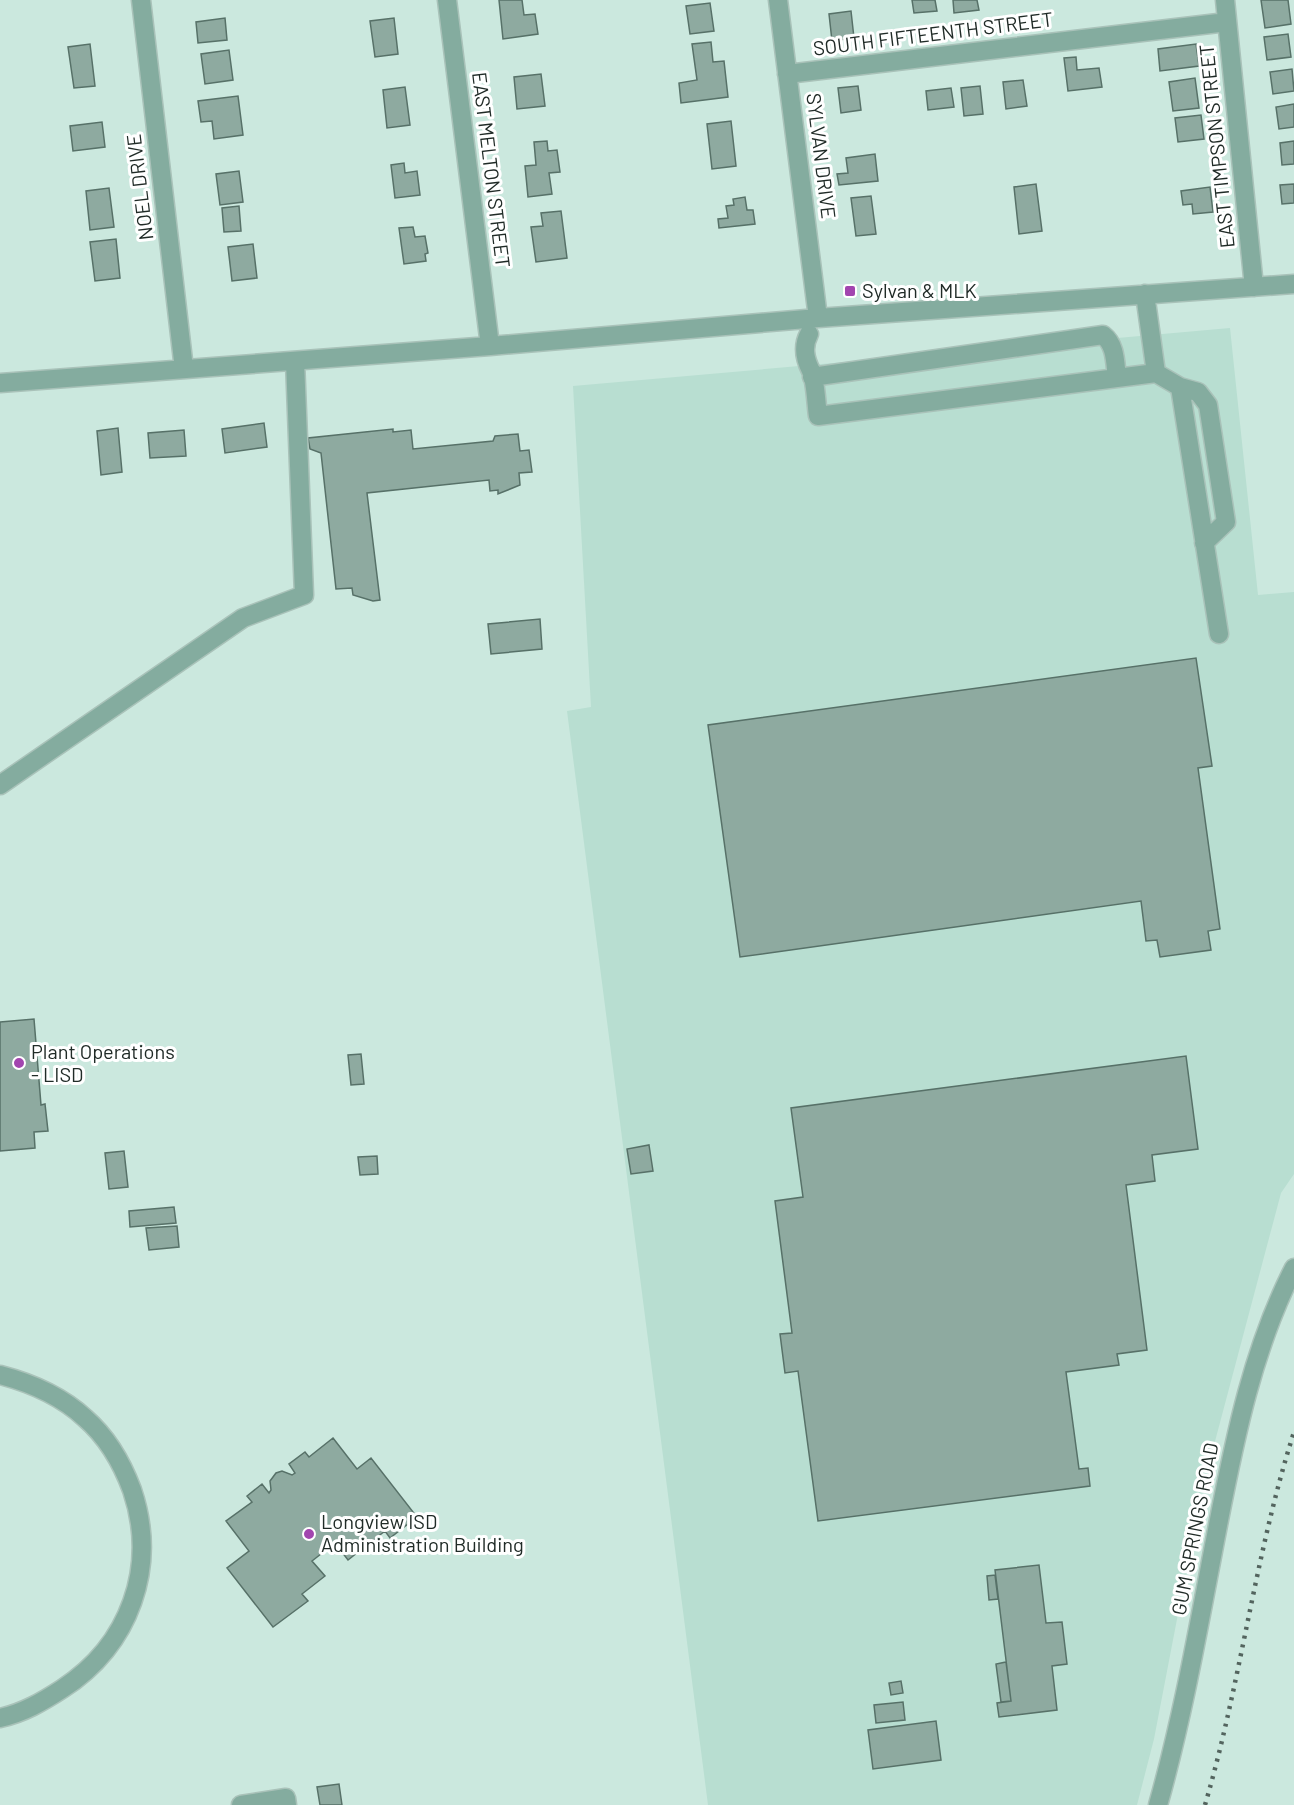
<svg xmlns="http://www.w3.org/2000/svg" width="1294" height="1805" viewBox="0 0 1294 1805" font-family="Barlow,sans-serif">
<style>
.built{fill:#b8ded1}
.building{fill:#8eaaa0;stroke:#577168;stroke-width:1.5}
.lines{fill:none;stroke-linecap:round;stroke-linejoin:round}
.minor-casing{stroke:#a9c2b9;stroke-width:21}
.minor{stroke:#84ac9f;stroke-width:18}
.rail{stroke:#53645e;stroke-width:4.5;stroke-dasharray:3 6;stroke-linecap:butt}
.poi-dot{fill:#a245af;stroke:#fff;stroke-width:2}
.labels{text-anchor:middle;stroke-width:6;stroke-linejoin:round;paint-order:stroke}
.street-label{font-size:20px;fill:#202b27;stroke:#fff}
.poi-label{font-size:20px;fill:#202b27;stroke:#fff;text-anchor:start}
</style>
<rect width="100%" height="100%" fill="#cbe8de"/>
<path class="built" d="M1230,328L1258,595L1294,592V1174L1281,1193L1201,1494L1154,1739L1137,1805H708L567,711L591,707L573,386Z"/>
<path class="building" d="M499,0H522L524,15L535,14L538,34L503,39Z
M912,0H935L937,11L914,13Z
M953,0H977L979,10L954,13Z
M1261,0H1288L1291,24L1265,28Z
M710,3L714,31L690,34L686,6Z
M851,11L854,38L832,41L829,14Z
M225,18L227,40L198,43L196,22Z
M394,18L398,54L375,57L370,21Z
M1288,34L1291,57L1267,60L1264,37Z
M711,42L713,62L724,61L728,97L681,103L679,83L697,80L692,44Z
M90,44L95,86L74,88L68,47Z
M1196,44L1199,66L1160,71L1158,49Z
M229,50L233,80L205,84L201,54Z
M1076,57L1077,70L1099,68L1102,87L1068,91L1064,58Z
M1292,69L1294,91L1273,94L1270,72Z
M541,74L545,106L517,109L514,77Z
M1195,78L1199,108L1173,111L1169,82Z
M1023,80L1027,106L1006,109L1003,82Z
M858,86L861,110L841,113L838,88Z
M980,86L983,114L964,116L961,88Z
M405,87L410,125L387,128L383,90Z
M951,88L954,107L928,110L926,91Z
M238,96L243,135L214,139L212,121L201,122L198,101Z
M1294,104V127L1279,129L1276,107Z
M1201,115L1204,139L1178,142L1175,118Z
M731,121L736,166L712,169L707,124Z
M102,122L105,147L73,151L70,126Z
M547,141L548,151L557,150L560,172L549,173L552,194L528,197L525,166L536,165L534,142Z
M1294,141V164L1282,165L1280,143Z
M875,154L878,181L839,185L837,174L848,173L846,158Z
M404,163L405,173L417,171L420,195L395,198L391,165Z
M239,171L243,202L220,205L216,174Z
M1036,184L1042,231L1019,234L1014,187Z
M1294,184V203L1282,204L1280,185Z
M1210,187L1213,212L1193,214L1192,204L1183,205L1181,191Z
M109,188L114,227L90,230L86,191Z
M871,196L876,234L856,236L851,198Z
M745,197L747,210H753L755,224L719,228L718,219L728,218L726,206L734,205L733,199Z
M239,206L241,231L224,232L222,208Z
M561,211L567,258L536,262L531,227L543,226L541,213Z
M413,227L415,237L425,236L428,253L425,254L426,261L404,264L399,228Z
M116,239L120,278L95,281L90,242Z
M253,244L257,278L232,281L228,247Z
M264,423L267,447L225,453L222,429Z
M118,428L122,472L101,475L97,431Z
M393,429V432L411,430L413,449L493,441L495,436L518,434L520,451L529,450L532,472L519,473L520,485L498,494V490L490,491L489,480L367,493L380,600L373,601L353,595L352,588L336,589L321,453L310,449L308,438Z
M184,430L186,456L150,458L148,433Z
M540,619L542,649L491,654L488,624Z
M1196,658L1212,766L1198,768L1220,929L1208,931L1211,950L1160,957L1157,940L1146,941L1141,901L740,957L708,725Z
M34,1019L41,1105L45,1104L48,1131L34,1132L35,1148L0,1151V1022Z
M361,1054L364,1084L351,1085L348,1055Z
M1186,1056L1198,1149L1152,1155L1155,1181L1126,1185L1147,1350L1117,1354L1119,1365L1066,1372L1079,1469L1088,1468L1090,1486L818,1521L798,1371L785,1373L780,1334L792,1333L775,1201L803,1197L791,1108Z
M649,1145L653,1171L631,1174L627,1149Z
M124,1151L128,1187L109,1189L105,1153Z
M377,1156L378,1174L360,1175L358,1157Z
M174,1207L176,1223L130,1227L129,1211Z
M177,1226L179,1247L149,1250L146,1228Z
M333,1438L357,1469L371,1458L417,1517L390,1538L385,1531L348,1560L335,1543L312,1561L325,1576L302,1594L308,1601L273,1627L227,1568L249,1551L226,1521L252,1502L247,1496L262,1484L269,1493L271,1490L270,1481L276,1473L282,1471L292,1475L295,1473L289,1464L305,1452L309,1457Z
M1039,1565L1046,1623L1062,1622L1067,1664L1052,1666L1057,1710L999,1717L997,1703L1011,1701L995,1570Z
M995,1575L998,1599L989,1600L987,1576Z
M1006,1662L1011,1701L1001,1702L996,1664Z
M901,1681L903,1693L891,1695L889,1683Z
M903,1702L905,1720L876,1723L874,1705Z
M936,1721L941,1760L873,1769L868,1730Z
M339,1784L342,1805H320L317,1787Z"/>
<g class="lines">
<g class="minor-casing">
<path id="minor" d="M141,0L184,369
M447,0L490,346
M778,0L818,318
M1225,0L1254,287
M787,74L1227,22
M809,334C802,347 805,359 811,371C816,382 816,403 818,416L1156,373L1145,294
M1156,373L1180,387L1219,634
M812,377L1103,335C1116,345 1115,363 1117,378
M0,383L490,346L818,318L1294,284
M1180,387L1198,392L1208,405L1226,522L1204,543
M0,785L243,618L304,595L295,361
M0,1375C31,1383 61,1396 85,1418C107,1437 122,1463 132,1490C158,1567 130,1645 62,1689C42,1702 23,1713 0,1718
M241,1805L286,1798L287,1805
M1158,1805C1184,1713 1200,1618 1218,1525C1235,1437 1253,1348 1294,1268"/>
</g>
<use href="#minor" class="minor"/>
<path class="rail" d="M1205,1805C1241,1682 1255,1554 1294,1432"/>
</g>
<g class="poi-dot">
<rect x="844" y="285" width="12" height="12" rx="3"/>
<circle cx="19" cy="1063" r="6"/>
<circle cx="309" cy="1534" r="6"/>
</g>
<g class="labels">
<g class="street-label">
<text transform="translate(933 34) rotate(-7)" y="7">SOUTH FIFTEENTH STREET</text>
<text transform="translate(1217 146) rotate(-96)" y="7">EAST TIMPSON STREET</text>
<text transform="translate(821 156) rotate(83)" y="7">SYLVAN DRIVE</text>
<text transform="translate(491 170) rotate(83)" y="7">EAST MELTON STREET</text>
<text transform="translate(140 187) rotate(-97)" y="7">NOEL DRIVE</text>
<text transform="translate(1195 1529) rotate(-79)" y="7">GUM SPRINGS ROAD</text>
</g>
<g class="poi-label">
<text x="862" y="298">Sylvan &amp; MLK</text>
<text x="31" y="1059">Plant Operations<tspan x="31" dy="23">- LISD</tspan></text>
<text x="321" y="1529">Longview ISD<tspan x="321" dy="23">Administration Building</tspan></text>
</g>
</g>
</svg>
